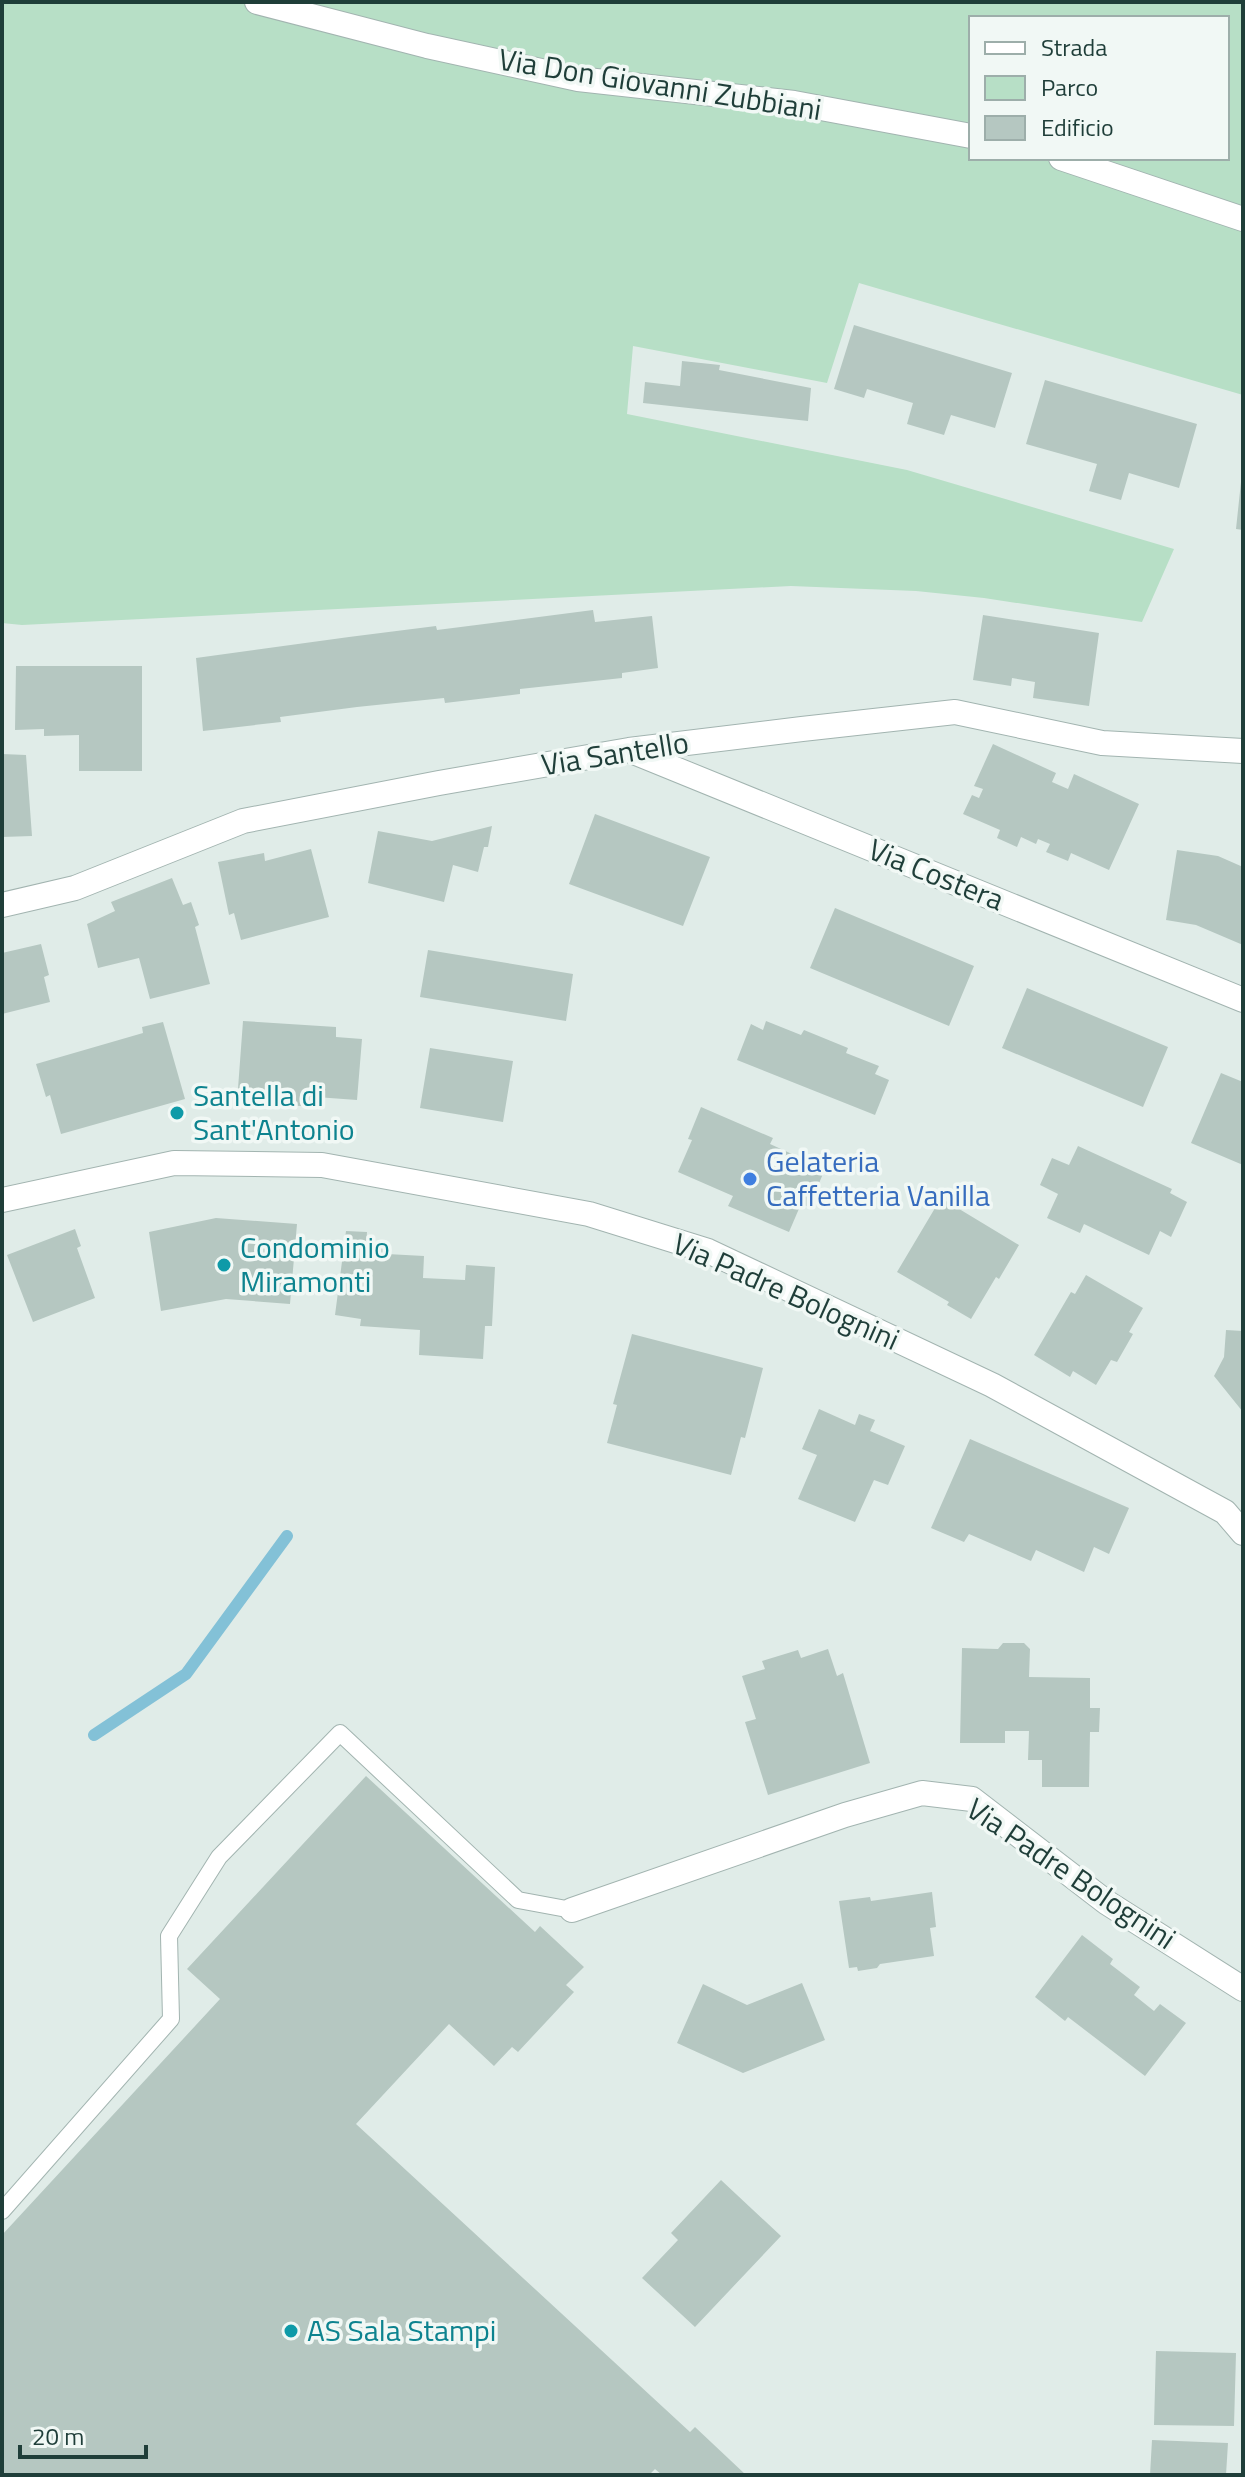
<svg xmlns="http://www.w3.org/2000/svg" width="1245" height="2477" viewBox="0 0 1245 2477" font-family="'Titillium Web',sans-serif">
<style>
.green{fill:#b7dfc6;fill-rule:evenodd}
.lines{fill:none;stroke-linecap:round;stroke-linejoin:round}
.stream{stroke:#83c1d7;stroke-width:12}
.building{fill:#b5c7c1}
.service-casing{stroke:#a2b4b0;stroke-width:18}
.minor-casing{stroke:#a2b4b0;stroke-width:26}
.service{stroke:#fff;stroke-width:16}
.minor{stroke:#fff;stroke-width:24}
.culture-dot{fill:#0f9aa8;stroke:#f1f8f5;stroke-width:3}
.shop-dot{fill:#3f7fe0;stroke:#f1f8f5;stroke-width:3}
.labels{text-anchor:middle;stroke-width:7;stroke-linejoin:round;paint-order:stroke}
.street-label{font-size:30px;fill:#1f3e39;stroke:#f1f8f5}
.culture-label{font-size:30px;fill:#0d838f;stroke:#f1f8f5;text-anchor:start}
.shop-label{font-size:30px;fill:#366cbe;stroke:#f1f8f5;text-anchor:start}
</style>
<rect width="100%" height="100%" fill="#e0ece8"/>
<path class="green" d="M2,2H1243V395L859,283L827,383L633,346L627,414L907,470L1174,549L1142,622L984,598L916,591L791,586L22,625L2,623ZM971,18H1227V158H971Z"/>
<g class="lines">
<path class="stream" d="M94,1735L186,1674L287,1536"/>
</g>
<path class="building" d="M854,325L1012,373L995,428L951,415L944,435L907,424L913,403L867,389L864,398L834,389Z
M682,361L720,365L719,370L811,388L808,421L643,403L645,382L680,386Z
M1045,380L1197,424L1179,488L1129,473L1121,500L1089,491L1097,464L1026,444Z
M1241,482H1243V530L1236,529Z
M593,610L595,622L652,616L658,668L622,673V678L520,689V694L445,703L444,698L357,707L280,717L281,722L203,731L196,658L349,637L436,626L437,630Z
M983,615L1099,633L1089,706L1033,698L1035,682L1012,678L1011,686L973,680Z
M16,666H142V771H79V735L44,736V729L15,730Z
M993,744L1056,773L1052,782L1068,789L1074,774L1139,804L1109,870L1071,853L1068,861L1046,852L1050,844L1038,839L1036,844L1021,837L1017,847L997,838L1000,830L963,814L972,795L979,798L983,789L974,786Z
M2,754L26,755L32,836L2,837Z
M595,814L710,857L683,926L569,884Z
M492,826L488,847H484L478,872L453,865L444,902L368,883L378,831L432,841Z
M311,849L329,917L241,940L234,913L229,915L218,862L264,853L265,861Z
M1177,850L1218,856L1243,867V945L1196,925L1166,920Z
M172,878L183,905L191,902L199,925L195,927L210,984L150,999L139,958L98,968L87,924L115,911L111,902Z
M835,908L974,966L949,1026L810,968Z
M41,944L49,975L44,977L50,1002L2,1014V953Z
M428,950L573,974L566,1021L420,997Z
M1027,988L1168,1047L1143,1107L1002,1048Z
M243,1021L336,1027V1037L362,1039L357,1100L316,1097V1107L237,1102Z
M766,1021L801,1035L804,1030L848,1048L846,1053L879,1066L875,1074L889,1080L875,1115L737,1060L751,1024L763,1030Z
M163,1022L185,1099L61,1134L50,1095L46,1097L36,1064L143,1033L142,1027Z
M430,1048L513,1061L503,1122L420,1108Z
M1221,1073L1243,1082V1165L1191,1143Z
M701,1107L773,1138L770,1144L825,1169L809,1207L801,1204L789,1232L728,1206L733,1196L678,1172L692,1140L688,1139Z
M1078,1146L1172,1189L1170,1193L1187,1202L1171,1237L1160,1231L1149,1255L1084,1224L1080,1233L1047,1218L1058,1194L1040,1185L1052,1158L1069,1165Z
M941,1198L1019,1245L999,1279L996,1277L971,1319L947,1305L949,1302L897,1272Z
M216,1218L297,1224L290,1304L226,1299L161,1311L149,1232Z
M75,1229L81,1246L77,1248L95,1298L33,1322L7,1255Z
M346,1231L367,1232L366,1248H387V1254L424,1256L423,1278L465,1280L466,1265L495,1267L492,1326H485L483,1359L419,1355L420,1330L360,1326L361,1319L335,1315Z
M1086,1275L1143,1308L1129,1332L1133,1334L1117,1362L1111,1360L1096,1385L1073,1371L1070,1377L1034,1355L1071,1292L1075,1294Z
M1226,1330L1243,1331V1412L1214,1376L1224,1357Z
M632,1334L763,1368L745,1438L741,1437L731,1475L607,1443L617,1405L613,1404Z
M819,1409L855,1425L859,1414L875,1420L870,1431L905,1446L888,1485L874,1480L855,1522L798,1499L817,1455L802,1449Z
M970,1439L1129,1508L1109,1554L1094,1547L1084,1572L1036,1550L1031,1561L969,1534L964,1542L931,1528Z
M1003,1643H1024L1030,1649L1029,1677L1090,1678V1708H1100L1099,1732H1090L1089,1787H1042V1760H1028L1029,1731H1005V1743H960L962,1648L998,1649Z
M828,1649L837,1676L843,1673L870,1763L768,1795L745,1722L756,1719L742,1676L765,1669L762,1661L798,1650L801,1658Z
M366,1776L535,1932L540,1926L584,1967L566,1985L574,1992L518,2052L512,2047L494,2066L449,2024L356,2124L690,2432L695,2427L746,2475H662L655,2469L649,2475H2V2235L220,1999L187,1969Z
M932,1892L936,1927L930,1928L934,1956L880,1964L877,1968L858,1971L857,1967L849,1968L839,1901L870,1897L871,1901Z
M1082,1935L1113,1959L1110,1964L1140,1987L1134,1995L1154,2011L1160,2004L1186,2023L1145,2076L1068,2017L1065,2021L1035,1997Z
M802,1983L825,2040L743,2073L677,2043L703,1984L747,2005Z
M721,2180L781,2236L695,2327L642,2278L678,2240L671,2233Z
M1156,2351L1236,2353L1234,2426L1154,2425Z
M1152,2440L1228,2443L1226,2475H1150Z"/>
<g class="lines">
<g class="service-casing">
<path id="service" d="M2,2211L171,2019L169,1936L219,1857L340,1733L518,1900L572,1910"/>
</g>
<g class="minor-casing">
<path id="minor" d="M257,2L427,46L578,79L794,103L971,136
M1061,158L1243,219
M631,751L1243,1000
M2,905L75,888L243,821L439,783L629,750L802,729L955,712L1102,743L1243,751
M2,1200L174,1163L322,1165L589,1214L708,1251L992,1385L1225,1512L1243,1533
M572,1910L845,1815L922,1793L972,1799L1106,1902L1243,1989"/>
</g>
<use href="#service" class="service"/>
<use href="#minor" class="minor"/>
</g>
<g class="culture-dot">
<circle cx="177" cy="1113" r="8"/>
<circle cx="224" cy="1265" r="8"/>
<circle cx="291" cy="2331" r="8"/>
</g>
<circle class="shop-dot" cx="750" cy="1179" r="8"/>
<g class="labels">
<g class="street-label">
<text transform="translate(660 85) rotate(9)" y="10">Via Don Giovanni Zubbiani</text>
<text transform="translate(615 754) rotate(-9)" y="10">Via Santello</text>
<text transform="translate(936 875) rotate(22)" y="10">Via Costera</text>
<text transform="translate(786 1292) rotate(24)" y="10">Via Padre Bolognini</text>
<text transform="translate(1071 1874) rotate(34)" y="10">Via Padre Bolognini</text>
</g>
<g class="culture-label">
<text x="193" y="1106">Santella di<tspan x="193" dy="34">Sant'Antonio</tspan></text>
<text x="240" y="1258">Condominio<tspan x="240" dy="34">Miramonti</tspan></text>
<text x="307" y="2341">AS Sala Stampi</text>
</g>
<g class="shop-label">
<text x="766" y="1172">Gelateria<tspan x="766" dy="34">Caffetteria Vanilla</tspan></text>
</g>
</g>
<rect width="1245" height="2477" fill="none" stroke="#1f3e39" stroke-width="8"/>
<rect x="969" y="16" width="260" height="144" fill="#f1f8f5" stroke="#9daeaa" stroke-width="2"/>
<rect x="985" y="42" width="40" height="12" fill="#ffffff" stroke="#9daeaa" stroke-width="2"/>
<text x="1041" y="56" font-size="24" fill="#1f3e39">Strada</text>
<rect x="985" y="76" width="40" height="24" fill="#b7dfc6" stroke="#9daeaa" stroke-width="2"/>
<text x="1041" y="96" font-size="24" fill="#1f3e39">Parco</text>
<rect x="985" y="116" width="40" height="24" fill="#b5c7c1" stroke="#9daeaa" stroke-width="2"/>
<text x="1041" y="136" font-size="24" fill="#1f3e39">Edificio</text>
<path d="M20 2445v12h126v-12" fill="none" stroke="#1f3e39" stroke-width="4"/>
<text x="32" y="2445" font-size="24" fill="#1f3e39" stroke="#f1f8f5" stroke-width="6" paint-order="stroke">20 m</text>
</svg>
